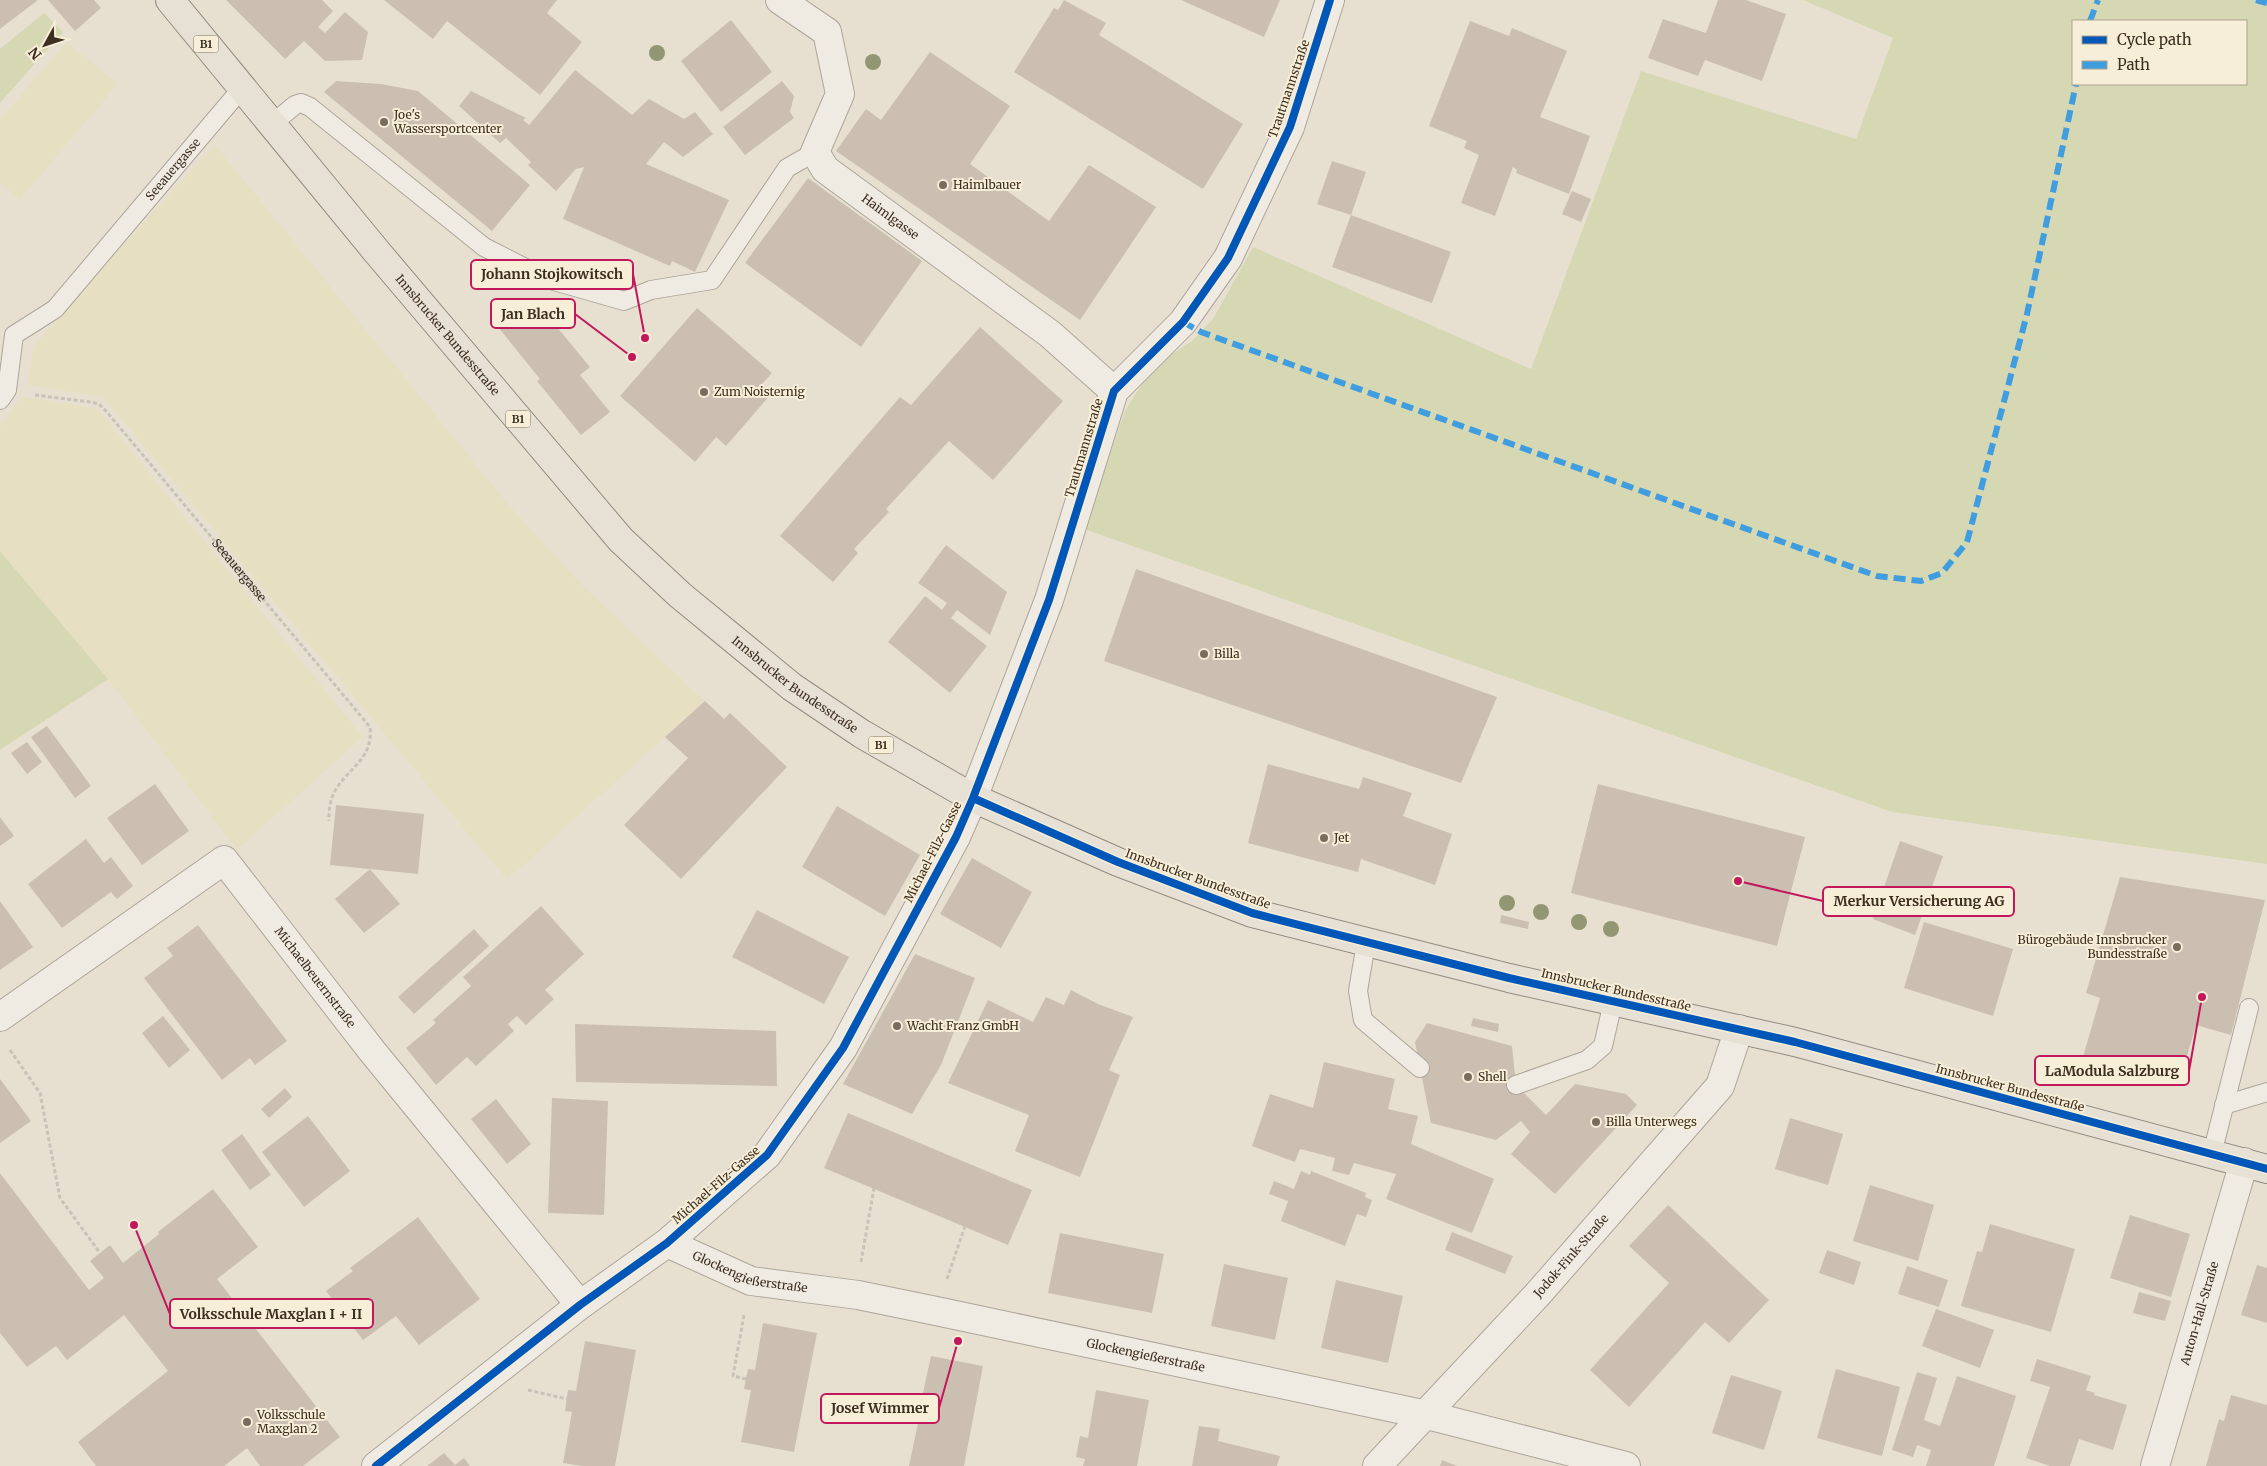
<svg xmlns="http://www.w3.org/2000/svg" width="2267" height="1466" viewBox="0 0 2267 1466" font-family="Merriweather,serif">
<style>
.farmland{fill:#e6dfc2}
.green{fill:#d6d7b3;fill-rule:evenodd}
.building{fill:#cbbfb2}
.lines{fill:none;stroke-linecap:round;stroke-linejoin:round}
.service-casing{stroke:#ada599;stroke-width:20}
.minor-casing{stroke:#ada599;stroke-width:30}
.primary-casing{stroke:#928b80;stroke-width:30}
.path{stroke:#c8c2b9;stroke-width:3;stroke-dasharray:4 2.5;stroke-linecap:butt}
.service{stroke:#efebe3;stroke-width:18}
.minor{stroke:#efebe3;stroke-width:28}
.primary{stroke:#e6e1d4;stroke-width:28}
.quiet{stroke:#3f9de0;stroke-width:6;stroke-dasharray:12 6;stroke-linecap:butt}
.cycleway-casing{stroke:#f7eed8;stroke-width:11}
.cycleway{stroke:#0057b8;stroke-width:8}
.tree{fill:#929673}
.poi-dot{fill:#786c5e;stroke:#f7eed8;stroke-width:2}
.labels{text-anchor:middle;stroke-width:4;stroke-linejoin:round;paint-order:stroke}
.shield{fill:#f7eed8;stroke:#756857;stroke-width:1}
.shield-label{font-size:11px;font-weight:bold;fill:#3d2e20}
.street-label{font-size:12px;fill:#3d2e20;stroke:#f7eed8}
.poi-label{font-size:12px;fill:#3d2e20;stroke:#f7eed8;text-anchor:start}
.leader{fill:none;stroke:#c2185b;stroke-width:2}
.callout-dot{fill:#c2185b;stroke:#f7eed8;stroke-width:2}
.callout{fill:#f7eed8;stroke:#c2185b;stroke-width:2}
.callout-label{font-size:14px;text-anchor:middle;font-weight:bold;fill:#3d2e20}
</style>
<rect width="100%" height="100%" fill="#e7e0d1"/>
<path class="farmland" d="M67,42L118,84L20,200L0,183V119Z
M215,145L509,505L584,587L705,701L507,880L103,397L28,385L33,347L113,256Z
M21,397L97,408L363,737L237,850L108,679L0,551V427Z"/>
<path class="green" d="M1803,0H2267V864L1892,812L1084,529L1125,411L1154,365L1191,342L1213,319L1253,247L1531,369L1641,71L1856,139L1893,38ZM2073,21H2246V84H2073Z
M44,13L63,32L0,103V49Z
M0,551L108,679L0,750Z"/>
<path class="building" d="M0,0H38L0,29Z
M48,0H94L101,8L75,31Z
M226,0H322L333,11L318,27L325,33L345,12L368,32L362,60L325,61L304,41L285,59Z
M384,0H557L547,13L582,42L540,95L447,21L433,39Z
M1064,0L1106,23L1099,35L1243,124L1203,189L1014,72L1054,8L1058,10Z
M1181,0H1280L1264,37Z
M1718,0H1746L1786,14L1762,81L1705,60L1698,76L1648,58L1663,19L1706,33Z
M731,20L772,72L721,112L681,61Z
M1470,21L1509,36L1512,28L1567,51L1540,117L1590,136L1569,194L1516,173L1517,170L1513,167L1495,216L1461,203L1479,155L1464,148L1467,141L1429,126Z
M930,52L1010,106L970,164L1049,221L1089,165L1156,207L1080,320L836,151L866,109L881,120Z
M575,70L632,115L649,99L684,119L695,112L713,134L683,157L664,142L646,164L729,200L695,272L672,261L670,266L563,219L584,167L576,169L556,191L528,165L531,162L506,138L500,143L459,106L471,91L526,118L523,120L529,125Z
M336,81L381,84L418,91L530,185L492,231L324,92Z
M782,81L794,96L790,112L794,118L745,155L723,127Z
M1332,161L1366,172L1351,215L1451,252L1432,303L1332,267L1351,215L1317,204Z
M808,178L922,261L861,347L745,263Z
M1572,191L1591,199L1581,222L1562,214Z
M533,298L590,367L580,375L610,412L581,435L537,381L540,379L498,327Z
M697,308L772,373L762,384L772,393L726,446L716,437L695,462L620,396Z
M980,327L1063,401L993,480L949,441L886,509L889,512L854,549L858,553L833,582L780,536L900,397L911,405Z
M946,545L1007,592L990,635L957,610L951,618L987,646L950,693L888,642L925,596L942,610L947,603L918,583Z
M1136,569L1497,697L1461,783L1104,661Z
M705,701L724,719L730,713L787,767L681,879L624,825L688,758L665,737Z
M47,726L91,786L75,798L31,737Z
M27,742L42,762L27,774L11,753Z
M1268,764L1359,789L1363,777L1412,793L1403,816L1452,834L1435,885L1361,859L1358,872L1248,843Z
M155,784L189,831L142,865L107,818Z
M1598,784L1805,837L1777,946L1571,893Z
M336,805L424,814L418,874L330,865Z
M837,806L920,855L885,916L802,867Z
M0,817L14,836L0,846Z
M86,839L104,863L111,857L133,886L117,899L111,892L62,928L28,884Z
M1900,841L1943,856L1915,935L1873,919Z
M972,858L1032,892L1001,948L940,914Z
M370,869L400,904L364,933L335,899Z
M2120,877L2265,900L2231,1035L2196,1025L2179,1084L2083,1057L2100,998L2086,993Z
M0,901L33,947L0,970Z
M541,906L584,954L545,990L554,999L526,1025L517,1016L508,1024L514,1031L476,1066L467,1057L436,1085L406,1048L436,1023L433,1020L471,986L463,977Z
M757,910L849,957L824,1004L732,957Z
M1501,915L1529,922L1528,929L1500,923Z
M1924,922L2013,949L1993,1016L1904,988Z
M198,925L287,1041L255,1065L250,1058L222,1080L144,978L173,956L167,948Z
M474,929L489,946L414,1014L398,997Z
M915,954L975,978L941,1065L912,1114L843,1084Z
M1071,990L1098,1004L1133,1017L1109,1070L1120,1075L1080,1177L1015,1151L1029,1115L948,1083L988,1000L1033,1022L1046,997L1064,1005Z
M163,1016L190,1050L169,1068L142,1033Z
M1473,1018L1499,1024L1498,1032L1471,1026Z
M1427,1023L1512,1046L1516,1085L1546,1115L1575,1084L1626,1094L1637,1105L1555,1194L1511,1154L1530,1132L1521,1121L1496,1140L1431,1123L1415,1042Z
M575,1024L776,1031L777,1086L576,1082Z
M1324,1062L1395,1079L1388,1109L1418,1116L1411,1144L1494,1179L1472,1233L1386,1199L1396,1174L1354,1163L1349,1175L1332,1171L1335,1158L1300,1149L1295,1162L1252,1146L1270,1094L1313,1108Z
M0,1079L31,1121L0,1143Z
M285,1088L292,1097L269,1118L261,1109Z
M552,1098L608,1101L604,1215L548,1213Z
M496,1099L531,1144L507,1164L471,1119Z
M848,1113L1032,1190L1008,1245L824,1168Z
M308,1116L350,1171L304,1207L262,1152Z
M1790,1118L1843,1134L1828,1185L1775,1169Z
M242,1134L271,1175L250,1190L221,1150Z
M1301,1171L1310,1175L1311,1171L1366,1193L1365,1197L1372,1200L1366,1217L1357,1214L1345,1246L1281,1221L1288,1201L1269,1194L1274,1181L1294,1189Z
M0,1173L89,1290L104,1278L90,1261L110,1245L123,1263L159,1234L158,1232L213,1189L258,1247L217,1279L340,1437L303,1466H260L247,1448L224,1466H96L78,1442L168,1371L124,1315L67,1360L56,1346L27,1367L0,1333Z
M1870,1185L1934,1205L1918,1261L1853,1241Z
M1668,1205L1769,1300L1729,1343L1705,1322L1629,1407L1590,1370L1669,1283L1629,1246Z
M2130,1215L2190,1234L2171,1297L2110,1278Z
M418,1217L480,1299L419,1345L396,1316L363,1340L326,1291L353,1271L350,1268Z
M1990,1224L2075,1249L2051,1332L1961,1306L1977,1251L1982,1252Z
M1452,1232L1513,1256L1505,1274L1445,1250Z
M1060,1233L1164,1254L1152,1313L1048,1293Z
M1827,1250L1861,1262L1854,1285L1819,1273Z
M1224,1264L1288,1278L1275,1340L1211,1326Z
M2257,1265L2267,1268V1323L2241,1315Z
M1907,1266L1948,1280L1939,1307L1898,1294Z
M1336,1280L1403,1296L1388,1363L1321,1348Z
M2139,1292L2171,1301L2165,1321L2133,1313Z
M1936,1309L1994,1330L1980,1368L1922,1346Z
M763,1323L817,1333L794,1452L741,1442L751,1390L744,1389L748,1369L755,1370Z
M585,1341L636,1350L615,1466H582L563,1463L572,1412L565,1411L568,1390L576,1391Z
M931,1356L983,1366L964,1466H909L918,1423L912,1422L916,1401L921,1402Z
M2037,1359L2091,1376L2086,1390L2095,1393L2094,1395L2127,1405L2113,1450L2079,1439L2070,1466H2050L2026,1458L2050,1387L2030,1381Z
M1836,1369L1900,1387L1882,1456L1817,1438Z
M1917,1372L1937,1378L1924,1420L1940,1426L1957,1376L2016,1396L1994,1466H1926L1931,1450L1917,1445L1913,1457L1892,1450Z
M1731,1375L1782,1391L1764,1450L1712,1433Z
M1096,1390L1149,1400L1137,1466H1083L1085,1459L1076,1457L1080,1436L1088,1438Z
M2231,1395L2267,1405V1466H2206L2219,1419L2224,1421Z
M1199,1426L1220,1429L1218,1441L1280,1456L1277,1466H1192Z
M444,1453L455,1465L464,1458L470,1466H427Z
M1442,1460L1457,1466H1440Z"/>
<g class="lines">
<g class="service-casing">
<g id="service">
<path d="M272,124L295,105L301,103L310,107L484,247L547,279L624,301L651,290L712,280L787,168L815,152"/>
<path id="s2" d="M0,400L7,390L14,335L55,309L242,88"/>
<path d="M1366,943L1358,991L1363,1020L1420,1068"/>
<path d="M1516,1085L1587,1060L1603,1046L1613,1002"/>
<path d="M2224,1105L2267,1092"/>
<path d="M2212,1154L2249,1008"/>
</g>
</g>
<g class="minor-casing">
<g id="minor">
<path id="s3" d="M780,0L827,32L840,94L815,152L825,169L1050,334L1114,391"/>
<path id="s4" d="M0,1017L224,860L372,1051L580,1305"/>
<path id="s5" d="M667,1243L751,1281L858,1295L936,1311L1427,1415L1626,1466"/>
<path d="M376,1466L580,1305L667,1243L767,1155L843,1048L956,837L973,798L1049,600L1114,391L1183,322L1228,258L1290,127L1330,0"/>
<path id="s6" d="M1377,1466L1537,1295L1720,1086L1739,1029"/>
<path id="s7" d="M2155,1466L2244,1162"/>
</g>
</g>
<g class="primary-casing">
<g id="primary">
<path id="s8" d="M170,0L377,252L621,540L680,595L792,687L862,734L973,798L1118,862L1252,913L1509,978L1795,1042L2267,1169"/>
</g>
</g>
<g class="path">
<path id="s1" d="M35,395L90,402L99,404L106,411L370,727C374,764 339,771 331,801C329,807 329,814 329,821"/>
<path d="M10,1050L40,1093L60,1198L100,1253"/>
<path d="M861,1262L874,1188"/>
<path d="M947,1279L965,1226"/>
<path d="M744,1315L733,1376L746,1379"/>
<path d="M528,1390L567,1399"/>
</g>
<use href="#service" class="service"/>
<use href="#minor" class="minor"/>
<use href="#primary" class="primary"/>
<path class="quiet" d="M2256,0L2267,3
M2090,21L2098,0
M1183,322L1201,332L1877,576L1921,581L1942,573L1967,542L2027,314L2076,84"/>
<g class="cycleway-casing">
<path id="cycleway" d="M973,798L1118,862L1252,913L1509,978L1795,1042L2267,1169
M376,1466L580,1305L667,1243L767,1155L843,1048L956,837L973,798L1049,600L1114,391L1183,322L1228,258L1290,127L1330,0"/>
</g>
<use href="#cycleway" class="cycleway"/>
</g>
<g class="tree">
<circle cx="657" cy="53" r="8"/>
<circle cx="873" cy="62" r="8"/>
<circle cx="1507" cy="903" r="8"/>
<circle cx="1541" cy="912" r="8"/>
<circle cx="1579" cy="922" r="8"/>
<circle cx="1611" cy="929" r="8"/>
</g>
<g class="poi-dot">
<circle cx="384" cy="122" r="5"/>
<circle cx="943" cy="185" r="5"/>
<circle cx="704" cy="392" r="5"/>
<circle cx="1204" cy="654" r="5"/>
<circle cx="1324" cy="838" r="5"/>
<circle cx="2177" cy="947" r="5"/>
<circle cx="897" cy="1026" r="5"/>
<circle cx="1468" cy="1077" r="5"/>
<circle cx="1596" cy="1122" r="5"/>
<circle cx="247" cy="1422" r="5"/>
</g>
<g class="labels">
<g class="shield">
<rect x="193.5" y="35.5" width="25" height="17" rx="4"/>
<rect x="505.5" y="410.5" width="25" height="17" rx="4"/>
<rect x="868.5" y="736.5" width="25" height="17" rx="4"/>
</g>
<g class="shield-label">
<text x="206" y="48">B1</text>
<text x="518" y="423">B1</text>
<text x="881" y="749">B1</text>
</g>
<g class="street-label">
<text transform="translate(1289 89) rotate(-71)" y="4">Trautmannstraße</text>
<text dy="4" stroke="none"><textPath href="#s2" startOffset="299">Seeauergasse</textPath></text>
<text dy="4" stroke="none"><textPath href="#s3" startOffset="284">Haimlgasse</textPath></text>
<text dy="4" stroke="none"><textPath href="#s8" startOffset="435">Innsbrucker Bundesstraße</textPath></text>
<text transform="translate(1084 448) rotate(-73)" y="4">Trautmannstraße</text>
<text dy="4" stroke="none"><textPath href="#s1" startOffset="282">Seeauergasse</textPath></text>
<text dy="4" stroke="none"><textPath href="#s8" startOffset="930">Innsbrucker Bundesstraße</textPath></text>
<text transform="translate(933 852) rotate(-63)" y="4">Michael-Filz-Gasse</text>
<text transform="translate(1198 879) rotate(20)" y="4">Innsbrucker Bundesstraße</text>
<text dy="4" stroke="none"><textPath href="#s4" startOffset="422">Michaelbeuernstraße</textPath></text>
<text transform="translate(1616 990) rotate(13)" y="4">Innsbrucker Bundesstraße</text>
<text transform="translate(2010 1088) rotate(15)" y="4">Innsbrucker Bundesstraße</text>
<text transform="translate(716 1185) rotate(-41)" y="4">Michael-Filz-Gasse</text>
<text dy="4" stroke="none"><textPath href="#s6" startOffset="286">Jodok-Fink-Straße</textPath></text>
<text dy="4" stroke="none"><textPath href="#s5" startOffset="89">Glockengießerstraße</textPath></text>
<text dy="4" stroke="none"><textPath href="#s7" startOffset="159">Anton-Hall-Straße</textPath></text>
<text dy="4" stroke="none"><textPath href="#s5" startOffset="494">Glockengießerstraße</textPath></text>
</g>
<g class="poi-label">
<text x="394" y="119">Joe's<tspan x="394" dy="14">Wassersportcenter</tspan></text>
<text x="953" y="189">Haimlbauer</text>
<text x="714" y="396">Zum Noisternig</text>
<text x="1214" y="658">Billa</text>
<text x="1334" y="842">Jet</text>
<text x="2167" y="944" text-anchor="end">Bürogebäude Innsbrucker<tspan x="2167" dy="14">Bundesstraße</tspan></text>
<text x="907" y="1030">Wacht Franz GmbH</text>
<text x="1478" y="1081">Shell</text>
<text x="1606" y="1126">Billa Unterwegs</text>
<text x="257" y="1419">Volksschule<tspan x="257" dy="14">Maxglan 2</tspan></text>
</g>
</g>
<path class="leader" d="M645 338L633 274M632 357L575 314M1738 881L1823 901M2202 997L2189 1071M134 1225L170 1314M958 1341L939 1408"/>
<g class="callout-dot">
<circle cx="645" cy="338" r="5"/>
<circle cx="632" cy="357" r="5"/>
<circle cx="1738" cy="881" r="5"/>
<circle cx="2202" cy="997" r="5"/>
<circle cx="134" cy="1225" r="5"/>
<circle cx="958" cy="1341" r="5"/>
</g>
<g class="callout">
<rect x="471" y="260" width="162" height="29" rx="5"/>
<rect x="491" y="299" width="84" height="29" rx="5"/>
<rect x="1823" y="887" width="191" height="29" rx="5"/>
<rect x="2035" y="1056" width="154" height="29" rx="5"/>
<rect x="170" y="1299" width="203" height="29" rx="5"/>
<rect x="821" y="1394" width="118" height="29" rx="5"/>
</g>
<g class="callout-label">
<text x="552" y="279">Johann Stojkowitsch</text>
<text x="533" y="319">Jan Blach</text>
<text x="1919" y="906">Merkur Versicherung AG</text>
<text x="2112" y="1076">LaModula Salzburg</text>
<text x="271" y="1319">Volksschule Maxglan I + II</text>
<text x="880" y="1413">Josef Wimmer</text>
</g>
<rect x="2072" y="20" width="175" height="65" fill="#f7eed8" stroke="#ada18e"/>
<rect x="2082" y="36" width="25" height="8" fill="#0057b8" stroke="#ada18e"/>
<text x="2117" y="45" font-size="15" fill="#3d2e20">Cycle path</text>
<rect x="2082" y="61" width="25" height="8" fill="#3f9de0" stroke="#ada18e"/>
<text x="2117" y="70" font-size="15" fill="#3d2e20">Path</text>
<g transform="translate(45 45) rotate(230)" stroke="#f7eed8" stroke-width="4" paint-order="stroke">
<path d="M0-4L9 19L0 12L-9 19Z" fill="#3d2e20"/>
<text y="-8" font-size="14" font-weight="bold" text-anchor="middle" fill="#3d2e20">N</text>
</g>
</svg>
